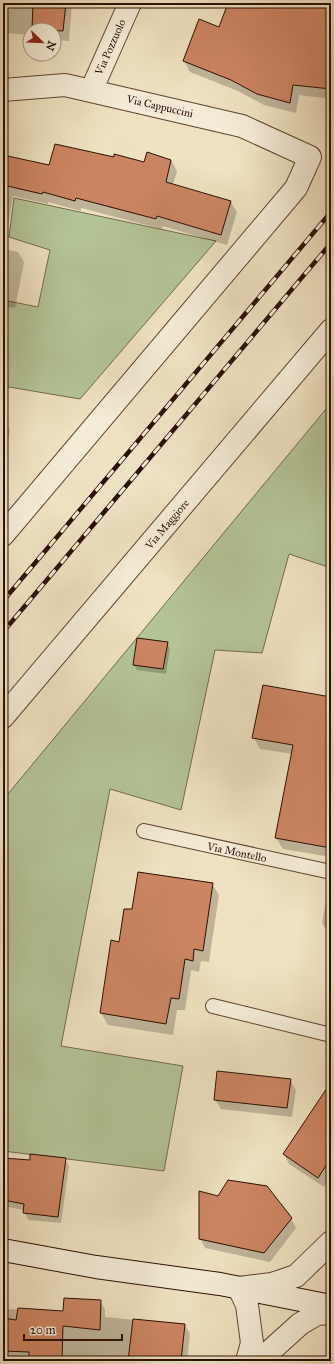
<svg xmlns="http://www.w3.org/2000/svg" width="334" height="1364" viewBox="0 0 334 1364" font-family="'IM FELL Great Primer',serif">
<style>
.green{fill:#b4c497;stroke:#706a4c}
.shadow{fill:#0003}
.building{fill:#cc8563;stroke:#2b0f02}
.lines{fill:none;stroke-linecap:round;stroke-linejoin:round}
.lane-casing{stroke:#5c4432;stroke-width:16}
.street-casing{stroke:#5c4432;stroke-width:24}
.secondary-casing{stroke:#2b0f02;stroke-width:24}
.lane{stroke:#f5ecd7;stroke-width:14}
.street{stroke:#f5ecd7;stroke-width:22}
.secondary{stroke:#f5ecd7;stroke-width:22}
.rail-casing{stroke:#2b0f02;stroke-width:4.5}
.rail{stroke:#f5ecd7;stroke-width:3;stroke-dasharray:9;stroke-linecap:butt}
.labels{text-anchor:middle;stroke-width:3;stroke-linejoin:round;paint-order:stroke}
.street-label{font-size:11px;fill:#2b0f02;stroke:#f5ecd7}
</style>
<rect width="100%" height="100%" fill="#efe2c1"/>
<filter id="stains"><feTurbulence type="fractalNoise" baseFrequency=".005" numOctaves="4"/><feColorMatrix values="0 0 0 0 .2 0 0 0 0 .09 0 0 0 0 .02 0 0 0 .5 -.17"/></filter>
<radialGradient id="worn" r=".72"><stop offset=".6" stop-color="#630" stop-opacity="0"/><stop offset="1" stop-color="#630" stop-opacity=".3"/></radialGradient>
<path class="green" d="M14,198L216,241L80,399L3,386V300L38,307L50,250L9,237Z
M331,403V568L289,554L262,653L215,650L181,810L110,789L61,1046L183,1066L164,1171L3,1151V800Z"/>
<path class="shadow" d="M3,3H72L69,41L54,40V30H30V35L3,33Z
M229,3H319L331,5V99L299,95L296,113L264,105L238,91L190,72L184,61L220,28Z
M3,146L8,157L50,166L144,163L171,160L177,171L173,185L230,201L237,212L227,245L163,226L162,229L81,208V211L48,202V204L13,196L4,249L18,252L24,262L15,308L3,306Z
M3,420L10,430L3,467Z
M167,643L170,649L166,674L137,670L134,665Z
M331,698V857L283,849L276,838L293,754L260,749L254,738Z
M212,884L219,895L209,962L201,961L199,972L191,970L185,1010H177L173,1035L108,1025L101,1013L120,943L133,911Z
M329,884L331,885V935L328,934L322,923Z
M290,1080L296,1090L292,1117L221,1109L215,1099Z
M331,1099V1176L324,1187L289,1164L284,1154Z
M3,1159L30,1161L65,1159L69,1166L61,1223L28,1220L24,1210L3,1206Z
M291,1218L296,1228L270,1262L205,1248L200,1238Z
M100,1301L105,1310V1317L185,1325L190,1334L187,1361H30L3,1359V1309L64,1312Z"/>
<path class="building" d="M33,3H66L63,31L32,29Z
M228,3H331V89L293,85L290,103L257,94L231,80L183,61L199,19L219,27Z
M55,144L114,157V154L144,162L147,152L171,160L166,182L231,201L221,235L157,216L156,219L76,198L75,201L43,192L42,194L3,185V155L49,165Z
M137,638L168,642L163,669L133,665Z
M263,685L331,697V848L275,838L293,745L252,738Z
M138,872L213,883L203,951L194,949L193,961L185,959L179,999L171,998L166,1024L100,1013L111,940L119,942L124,909H132Z
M217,1071L291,1079L287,1108L214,1100Z
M331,1082V1158L318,1178L283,1154Z
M30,1154L66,1158L58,1217L23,1213L24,1204L3,1200V1158L30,1160Z
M228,1180L267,1186L292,1218L264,1253L199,1239V1191L218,1196Z
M64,1298L101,1300L100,1330L63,1326L62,1361H29V1352L3,1351V1318L16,1320L18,1308L63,1311Z
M133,1319L185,1324L181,1361H128Z"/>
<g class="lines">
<g class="lane-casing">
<path id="lane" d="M144,831L331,872
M213,1006L331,1035"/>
</g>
<g class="street-casing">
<path id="street" d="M3,90L65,85L91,91L242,126L310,157L296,188L3,535
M91,91L130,3
M3,717L331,330
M247,1361L252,1343L247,1305L239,1288L272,1284L296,1276L331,1242
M259,1361L300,1324L317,1314L331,1313"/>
</g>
<g class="secondary-casing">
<path id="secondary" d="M3,1250L96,1267L220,1284L331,1306"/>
</g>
<use href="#lane" class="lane"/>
<use href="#street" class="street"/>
<use href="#secondary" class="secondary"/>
<g class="rail-casing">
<path id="rail" d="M3,601L331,212
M3,632L331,243"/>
</g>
<use href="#rail" class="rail"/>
</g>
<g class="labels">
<g class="street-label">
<text transform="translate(110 47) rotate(-66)" y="4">Via Pozzuolo</text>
<text transform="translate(160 106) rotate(13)" y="4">Via Cappuccini</text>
<text transform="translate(167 524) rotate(-50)" y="4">Via Maggiore</text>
<text transform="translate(237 852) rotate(12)" y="4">Via Montello</text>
</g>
</g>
<rect width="334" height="1364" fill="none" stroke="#efe2c1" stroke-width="16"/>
<rect x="4" y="4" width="326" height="1356" fill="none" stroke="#2b0f02" stroke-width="2"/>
<rect x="8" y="8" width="318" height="1348" fill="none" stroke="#2b0f02"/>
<g transform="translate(42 42) rotate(113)"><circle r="19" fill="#f5ecd7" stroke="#a49482"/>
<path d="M0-3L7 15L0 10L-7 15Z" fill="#8f2418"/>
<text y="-6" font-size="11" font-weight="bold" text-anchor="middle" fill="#2b0f02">N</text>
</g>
<path d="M24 1334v6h98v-6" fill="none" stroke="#2b0f02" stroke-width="2"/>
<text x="30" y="1334" font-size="12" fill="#2b0f02" stroke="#f5ecd7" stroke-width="3" paint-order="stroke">20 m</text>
<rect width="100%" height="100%" filter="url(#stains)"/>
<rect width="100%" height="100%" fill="url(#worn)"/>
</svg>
